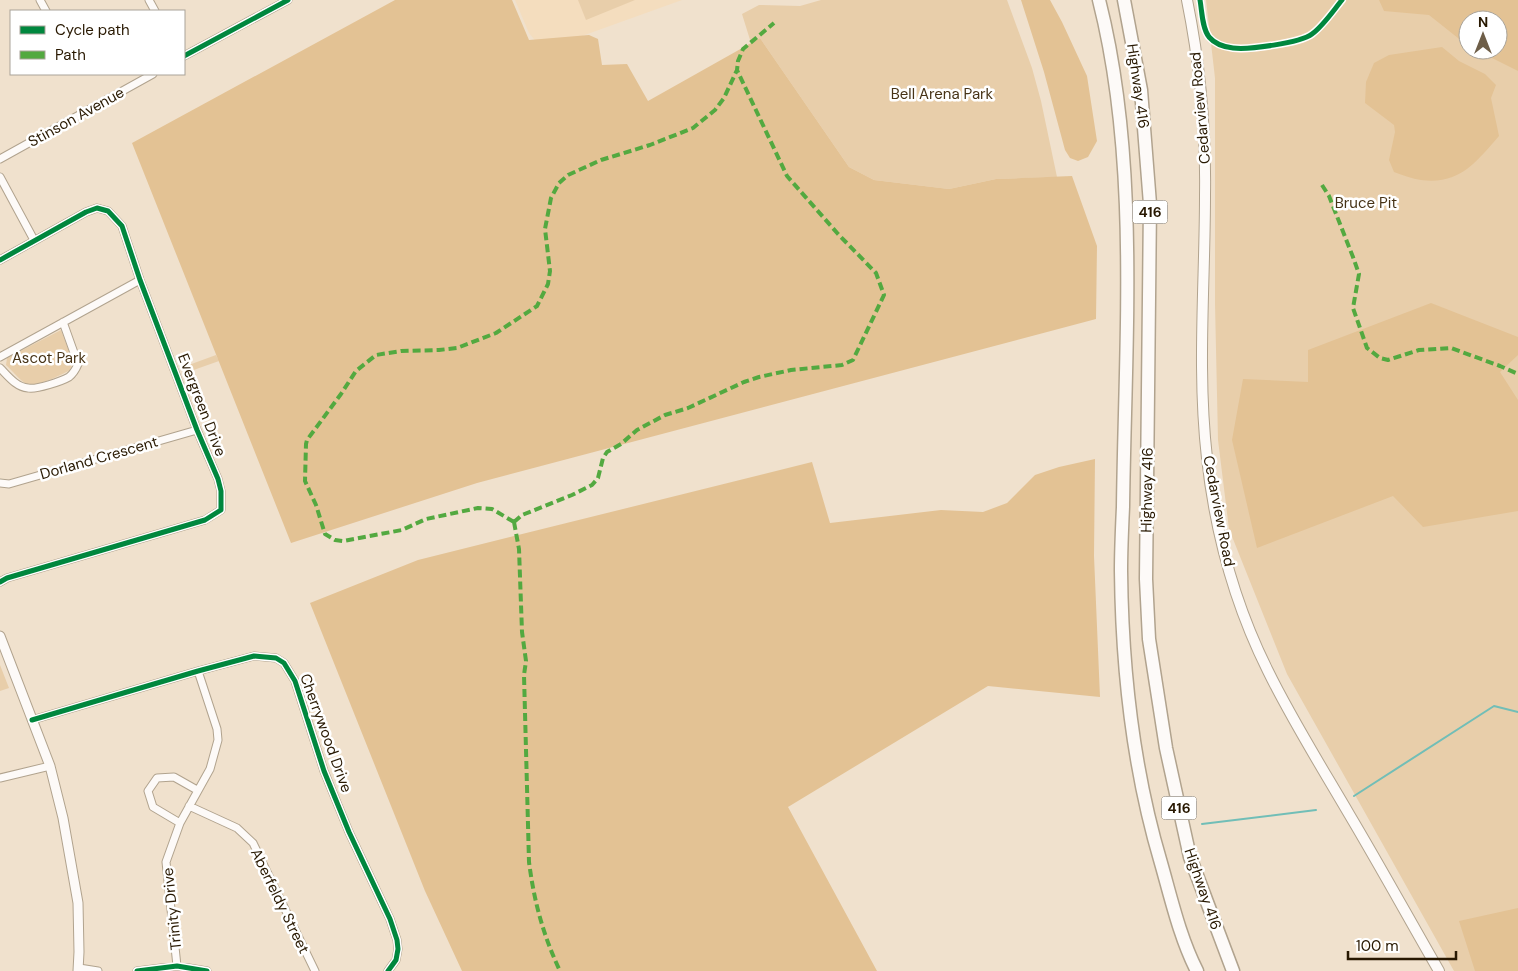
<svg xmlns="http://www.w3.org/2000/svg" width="1518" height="971" viewBox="0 0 1518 971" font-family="'DM Sans',sans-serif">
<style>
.built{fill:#f4ddbe}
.green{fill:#e8ceaa;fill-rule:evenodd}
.forest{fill:#e3c294}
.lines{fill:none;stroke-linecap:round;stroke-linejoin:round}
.stream{stroke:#71beb7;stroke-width:2}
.minor-casing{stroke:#b1a38e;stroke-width:9}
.tertiary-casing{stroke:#b1a38e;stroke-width:11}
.secondary-casing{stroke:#b1a38e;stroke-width:12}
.motorway-casing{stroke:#b1a38e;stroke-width:15}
.minor{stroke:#fdfaf8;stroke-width:7}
.tertiary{stroke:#fdfaf8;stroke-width:9}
.secondary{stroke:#fdfaf8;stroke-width:10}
.motorway{stroke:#fdfaf8;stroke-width:12}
.quiet{stroke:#53a940;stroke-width:4;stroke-dasharray:8 4;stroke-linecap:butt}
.cycleway-casing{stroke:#fff;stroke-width:8}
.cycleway{stroke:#00873e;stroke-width:5}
.labels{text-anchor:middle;stroke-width:5;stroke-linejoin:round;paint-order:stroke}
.shield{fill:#fff;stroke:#685d4d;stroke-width:1}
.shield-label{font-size:14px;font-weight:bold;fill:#281801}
.street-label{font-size:15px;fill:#281801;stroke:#fff}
.park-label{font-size:15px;fill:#473316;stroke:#fff}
</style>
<rect width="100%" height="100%" fill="#f0e1cd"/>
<path class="built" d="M515,0H682L543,50L529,33Z"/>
<path class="green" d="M578,0H635L586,20Z
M821,0H1007L1032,68L1041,101L1057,177L996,179L949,189L874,180L849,167L760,38L751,43L742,14L759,5L800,6Z
M1206,0H1518V971H1454L1287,674L1229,529L1218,440L1215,304V78ZM1468,20H1498V50H1468Z
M61,330L73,362L70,370C61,375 37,387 27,384C21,382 11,369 6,365L7,358Z
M216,355L219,361L188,372L186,366Z
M0,665L9,688L0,691Z"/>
<path class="forest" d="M395,0H512L529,40L589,35L598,39L602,65L627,64L648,101L760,38L849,167L874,180L949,189L996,179L1072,176L1097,246L1096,319L477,483L291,543L132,143Z
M1021,0H1050L1062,22L1087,76L1097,141L1088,157L1078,161L1070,158L1065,150L1044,72Z
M1379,0H1518V71L1476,50H1498V20H1468V46L1429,15L1384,11Z
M1442,47L1459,61L1485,74L1496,85L1491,98L1499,136C1476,162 1460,185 1421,180C1412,179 1403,175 1394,172L1389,160L1395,132L1394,125L1365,103L1366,82L1374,63L1389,55Z
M1431,303L1518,337V355L1500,372L1518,400V511L1423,527L1393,496L1257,548L1232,440L1243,379L1308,382V350Z
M1095,459L1094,556L1100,697L988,686L788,807L877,971H462L425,891L310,603L418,560L812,462L830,523L941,510L983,512L1007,503L1035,475L1059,467Z
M1518,908V971H1475L1459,921Z"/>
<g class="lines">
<path class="stream" d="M1354,796L1494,706L1518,712
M1202,824L1316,810"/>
<g class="minor-casing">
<path id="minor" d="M40,0L46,11
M149,0L155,11
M184,56L288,0
M0,159L153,74
M0,177L34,240
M0,260L86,212L97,208L108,211L122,226L140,280L197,430L218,479L221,491V510L205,520L7,578L0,582
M0,357L140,280
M0,368C8,376 16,387 28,388C36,390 62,381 69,377C74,373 76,369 78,364L63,322
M0,483L9,484L197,430
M32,720L198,671L254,656L276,658L284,663L295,681L324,771L349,832L390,919L397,940L398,949L396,960L388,971
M0,778L50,766
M189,806L237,828L253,843L315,971
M180,823L153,807L148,791L157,778L174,777L197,790
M177,966L166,862L180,823L210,769L218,740L217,729L198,671
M79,968L98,971
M137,971L177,966L207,971"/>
</g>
<g class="tertiary-casing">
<path id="tertiary" d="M0,636L50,766L63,818L78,903L79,952L78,971"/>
</g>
<g class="secondary-casing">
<path id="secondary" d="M1187,0C1200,64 1206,130 1205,195C1205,282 1197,371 1207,458C1215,531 1235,605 1268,671C1292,720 1321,766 1349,814C1380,866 1409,919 1439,971"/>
</g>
<g class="motorway-casing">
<path id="motorway" d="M1099,0C1140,161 1125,341 1123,507C1122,528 1121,549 1121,571C1122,669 1133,769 1161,863C1171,898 1180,938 1197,971
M1124,0L1141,90L1150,204L1146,579L1149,639L1166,748L1175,789L1190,857L1233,971"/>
</g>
<use href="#minor" class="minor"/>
<use href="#tertiary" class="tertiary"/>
<use href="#secondary" class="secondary"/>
<use href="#motorway" class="motorway"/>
<path class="quiet" d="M1322,185L1329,196L1353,257L1359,274L1353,308L1367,348L1380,358L1388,360L1419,350L1451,348L1500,366L1518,374
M514,522L492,509L478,508L426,519L402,530L343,541L335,540L325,534L316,505L305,481L306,444L307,440L341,394L356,371L376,355L401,351L439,350L457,348L496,333L537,306L548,284L550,271L545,229L551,198L559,183L568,175L601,160L650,145L693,128L715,110L724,98L737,70L738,61L743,49L774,23
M514,522L522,515L572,495L592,485L598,478L603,458L607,452L621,444L637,430L665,415L688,408L744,382L759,377L791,370L842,365L853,360L884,295L876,273L838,234L787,176L737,70
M514,522L519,549L522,632L526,661L524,675L529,862C534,901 543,935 560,971"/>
<g class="cycleway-casing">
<path id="cycleway" d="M1200,0C1202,11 1202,28 1209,37C1215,44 1224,47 1233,48C1248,50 1300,43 1312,34C1323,26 1333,11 1342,0
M184,56L288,0
M0,260L86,212L97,208L108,211L122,226L140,280L197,430L218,479L221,491V510L205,520L7,578L0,582
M32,720L198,671L254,656L276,658L284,663L295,681L324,771L349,832L390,919L397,940L398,949L396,960L388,971
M137,971L177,966L207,971"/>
</g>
<use href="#cycleway" class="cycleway"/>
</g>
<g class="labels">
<g class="shield">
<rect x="1132.5" y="200.5" width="35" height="23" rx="4"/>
<rect x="1161.5" y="796.5" width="35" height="23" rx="4"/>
</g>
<g class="shield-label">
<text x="1150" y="217">416</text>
<text x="1179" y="813">416</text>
</g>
<g class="street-label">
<text transform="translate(1138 86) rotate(82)" y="5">Highway 416</text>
<text transform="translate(1200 108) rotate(-95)" y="5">Cedarview Road</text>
<text transform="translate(76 117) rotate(-29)" y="5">Stinson Avenue</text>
<text transform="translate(202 405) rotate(69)" y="5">Evergreen Drive</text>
<text transform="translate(99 458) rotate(-16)" y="5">Dorland Crescent</text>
<text transform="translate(1147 490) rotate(-89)" y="5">Highway 416</text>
<text transform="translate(1219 511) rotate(79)" y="5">Cedarview Road</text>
<text transform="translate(326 733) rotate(70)" y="5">Cherrywood Drive</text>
<text transform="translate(1203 889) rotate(71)" y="5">Highway 416</text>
<text transform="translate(280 901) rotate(64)" y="5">Aberfeldy Street</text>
<text transform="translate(172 909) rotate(-96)" y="5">Trinity Drive</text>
</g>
<g class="park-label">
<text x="942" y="99">Bell Arena Park</text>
<text x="1366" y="208">Bruce Pit</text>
<text x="49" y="363">Ascot Park</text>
</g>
</g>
<rect x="10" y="10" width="175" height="65" fill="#ffffff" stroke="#a9a399"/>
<rect x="20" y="26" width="25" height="8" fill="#00873e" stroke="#a9a399"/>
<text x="55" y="35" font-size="15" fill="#281801">Cycle path</text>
<rect x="20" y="51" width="25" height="8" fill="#53a940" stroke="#a9a399"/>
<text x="55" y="60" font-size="15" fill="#281801">Path</text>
<g transform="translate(1483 35)"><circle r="24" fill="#ffffff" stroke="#a9a399"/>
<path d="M0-4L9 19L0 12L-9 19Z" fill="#6e5e48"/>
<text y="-8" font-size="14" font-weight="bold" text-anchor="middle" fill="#281801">N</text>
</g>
<path d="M1348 951v8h108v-8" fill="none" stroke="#281801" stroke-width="2.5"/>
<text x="1356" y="951" font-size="15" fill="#281801" stroke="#ffffff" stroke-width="4" paint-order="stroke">100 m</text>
</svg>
